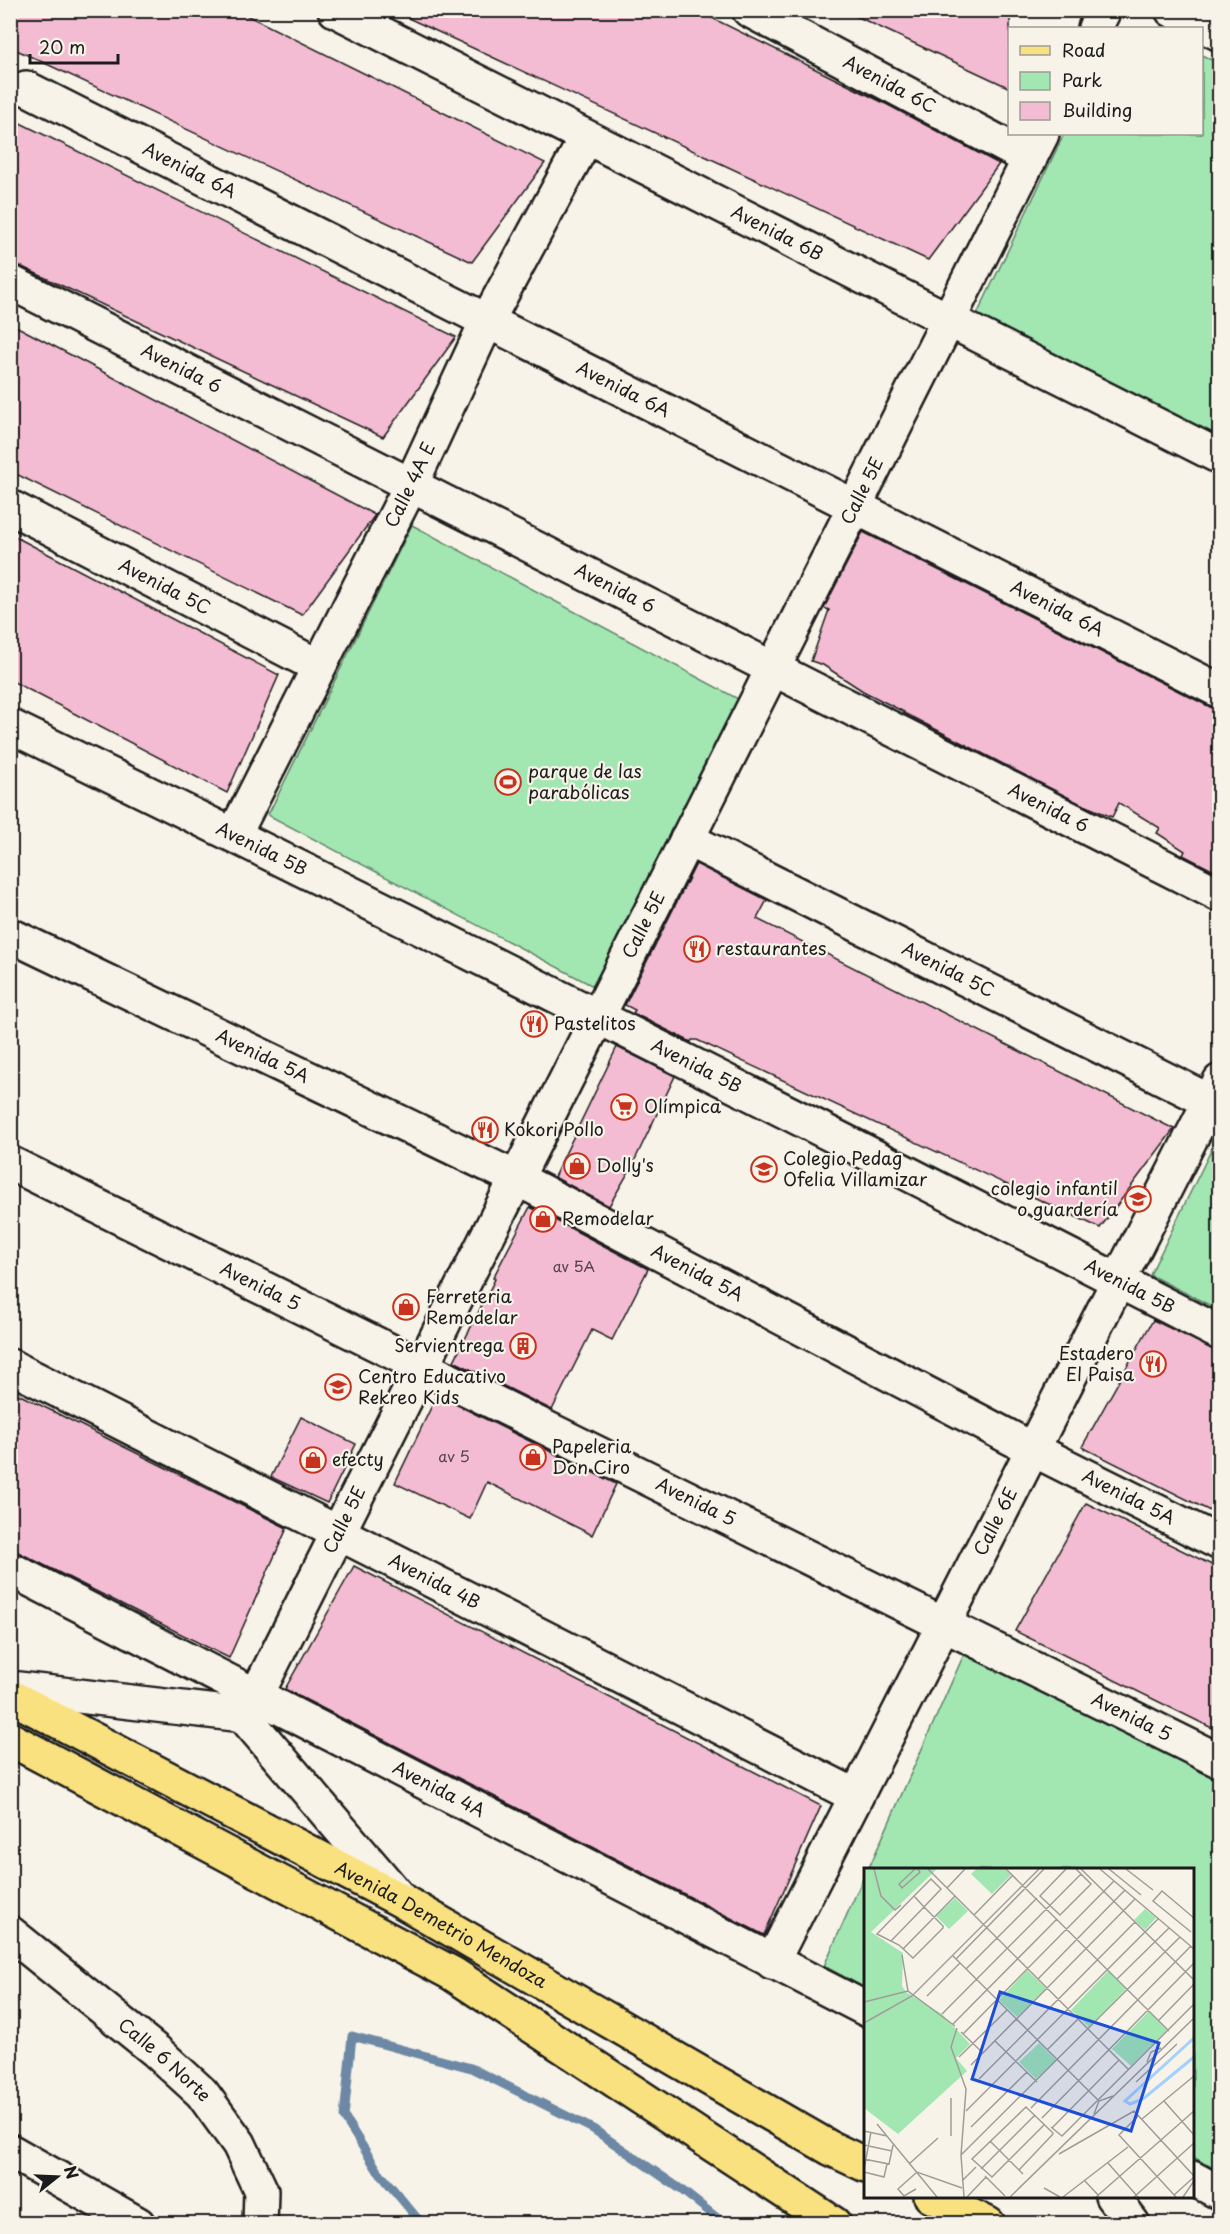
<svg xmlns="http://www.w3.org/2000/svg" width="1230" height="2234" viewBox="0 0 1230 2234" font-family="'Playpen Sans',sans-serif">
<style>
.green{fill:#a2e7b2;stroke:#5f8267;stroke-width:1.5}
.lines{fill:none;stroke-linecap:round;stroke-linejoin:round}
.stream{stroke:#6d88a4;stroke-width:9}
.building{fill:#f4bcd3;stroke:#1c1c1c;stroke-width:1.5}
.minor-casing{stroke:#1c1c1c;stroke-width:38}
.tertiary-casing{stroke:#1c1c1c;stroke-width:38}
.primary-casing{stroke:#1c1c1c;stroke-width:38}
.minor{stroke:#f7f3e8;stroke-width:33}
.tertiary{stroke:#f7f3e8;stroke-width:33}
.primary{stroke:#fae180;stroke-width:33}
.labels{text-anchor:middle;stroke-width:4.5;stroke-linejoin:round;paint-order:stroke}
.number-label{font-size:15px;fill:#52444a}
.street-label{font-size:18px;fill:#1c1c1c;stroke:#f7f3e8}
.poi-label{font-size:18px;fill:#1c1c1c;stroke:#f7f3e8;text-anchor:start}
.inset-river{fill:none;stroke:#a3d0fe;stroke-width:3}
.inset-road{fill:none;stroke:#9f9d96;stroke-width:1.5}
.view{fill:#1d4ed8;fill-opacity:0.15;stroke:#1d4ed8;stroke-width:3}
.inset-edge{fill:none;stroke:#1c1c1c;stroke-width:3}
</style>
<rect width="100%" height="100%" fill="#f7f3e8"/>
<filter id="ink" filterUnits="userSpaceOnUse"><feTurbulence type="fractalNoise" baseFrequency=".0167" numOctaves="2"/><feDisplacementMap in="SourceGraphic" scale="12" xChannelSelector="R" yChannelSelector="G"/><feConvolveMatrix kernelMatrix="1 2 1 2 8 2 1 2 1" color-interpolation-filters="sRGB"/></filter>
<g filter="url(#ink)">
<path class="green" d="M1202,55L1219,64V451L973,323L1064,134H1202Z
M412,525L742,701L595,987L268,815Z
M1219,1134L1220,1310H1219L1150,1275Z
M965,1652L1219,1777V2171L1193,2157L1192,1870H868Z
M865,1874L866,1988H865L824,1966Z"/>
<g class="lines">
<path class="stream" d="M422,2224L378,2171L344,2117L352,2036L471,2068L593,2129L679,2188L725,2224"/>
</g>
<path class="building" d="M10,10H236L545,163L472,262L10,47Z
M391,10H696L888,105L999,164L928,260Z
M843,10H1010V88Z
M10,118L456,337L383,437L18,265L10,263Z
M10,323L375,515L302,615L10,471Z
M863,532L1212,708L1220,709V874L1183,855L1185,851L1157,833L1160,828L1119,803L1112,817L1079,803L904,713V712L863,691L823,665L811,661L829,610L824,608Z
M10,534L279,675L227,793L10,680Z
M696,864L767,900L757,919L1174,1129L1100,1228L697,1040H692L691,1042L633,1013L635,1010L625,1005Z
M617,1047L675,1076L631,1168L609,1206L554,1177Z
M530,1207L648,1269L612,1340L592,1330L552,1410L454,1361L495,1279L493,1278Z
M1153,1320L1220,1352V1516L1082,1447Z
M10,1390L287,1528L229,1658L10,1548Z
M437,1395L616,1484L592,1535L487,1482L470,1519L395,1483Z
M301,1417L356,1444L327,1503L271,1477Z
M1086,1503L1220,1569V1732L1015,1631Z
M354,1566L821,1806L764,1935L285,1689Z"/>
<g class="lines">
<g class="minor-casing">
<g id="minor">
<path id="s1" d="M335,10L1220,457"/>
<path id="s2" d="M749,10L1030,159"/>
<path d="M1172,10L1220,34"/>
<path d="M1095,28L1104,10"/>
<path id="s3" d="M26,88L1220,691"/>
<path id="s4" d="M10,282L1220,895"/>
<path id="s5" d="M10,507L318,666"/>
<path id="s6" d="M10,726C416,923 819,1127 1220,1333"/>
<path id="s7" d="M234,835L411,485L487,321L586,138"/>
<path id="s8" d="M687,839L1209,1101"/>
<path id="s9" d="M10,935L516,1178L1032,1449L1220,1543"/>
<path id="s10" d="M10,1163L1220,1761"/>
<path id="s11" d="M10,1366L856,1796"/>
<path id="s12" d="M10,1569L866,2009"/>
<path d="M10,1688L243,1715L401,1900"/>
<path id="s13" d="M243,1715L256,1696L1042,134"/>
<path id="s14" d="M772,1962L1220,1081"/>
<path d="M10,2151L138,2224"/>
<path d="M1192,2178L1220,2193"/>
<path d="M1112,2196L1133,2224"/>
</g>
</g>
<g class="tertiary-casing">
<g id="tertiary">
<path id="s15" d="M10,1933L156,2051L202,2093L239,2144L261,2191L260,2224"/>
</g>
</g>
<g class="primary-casing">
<g id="primary">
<path id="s16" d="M10,1696L402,1901L830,2148L866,2165"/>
<path d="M10,1739L453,1974L834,2224"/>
<path d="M931,2196L988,2224"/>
</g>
</g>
<use href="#minor" class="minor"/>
<use href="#tertiary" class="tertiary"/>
<use href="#primary" class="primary"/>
</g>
</g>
<defs>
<g id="stadium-ring" transform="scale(1.35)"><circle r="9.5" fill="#f7f3e8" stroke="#c8321e" stroke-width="1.5"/><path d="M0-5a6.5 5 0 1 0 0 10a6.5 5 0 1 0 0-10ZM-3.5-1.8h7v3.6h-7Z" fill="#c8321e"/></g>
<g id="restaurant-ring" transform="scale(1.35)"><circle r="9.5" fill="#f7f3e8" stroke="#c8321e" stroke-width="1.5"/><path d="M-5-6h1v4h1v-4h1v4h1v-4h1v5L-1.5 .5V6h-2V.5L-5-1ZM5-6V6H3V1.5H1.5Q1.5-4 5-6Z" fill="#c8321e"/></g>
<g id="supermarket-ring" transform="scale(1.35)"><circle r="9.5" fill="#f7f3e8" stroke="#c8321e" stroke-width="1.5"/><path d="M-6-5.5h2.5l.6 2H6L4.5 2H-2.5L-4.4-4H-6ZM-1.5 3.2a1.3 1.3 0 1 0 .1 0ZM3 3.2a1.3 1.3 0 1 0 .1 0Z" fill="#c8321e"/></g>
<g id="shop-ring" transform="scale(1.35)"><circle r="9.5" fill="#f7f3e8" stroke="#c8321e" stroke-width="1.5"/><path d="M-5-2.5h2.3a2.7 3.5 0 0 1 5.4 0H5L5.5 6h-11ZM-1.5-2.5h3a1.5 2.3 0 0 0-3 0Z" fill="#c8321e"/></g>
<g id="school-ring" transform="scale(1.35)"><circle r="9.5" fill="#f7f3e8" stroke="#c8321e" stroke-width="1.5"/><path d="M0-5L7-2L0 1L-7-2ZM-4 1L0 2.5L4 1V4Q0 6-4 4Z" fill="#c8321e"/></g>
<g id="building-ring" transform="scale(1.35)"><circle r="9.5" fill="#f7f3e8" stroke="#c8321e" stroke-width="1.5"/><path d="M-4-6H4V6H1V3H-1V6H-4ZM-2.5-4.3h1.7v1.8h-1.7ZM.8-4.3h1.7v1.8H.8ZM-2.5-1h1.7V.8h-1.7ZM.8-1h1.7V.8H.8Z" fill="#c8321e"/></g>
</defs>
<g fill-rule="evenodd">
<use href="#stadium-ring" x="508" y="782"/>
<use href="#restaurant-ring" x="697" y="949"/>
<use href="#restaurant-ring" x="534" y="1024"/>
<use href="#supermarket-ring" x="624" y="1107"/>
<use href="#restaurant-ring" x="485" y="1130"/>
<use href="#shop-ring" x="577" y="1166"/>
<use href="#school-ring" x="764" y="1169"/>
<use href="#school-ring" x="1138" y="1199"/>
<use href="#shop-ring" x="543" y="1219"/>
<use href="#shop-ring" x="406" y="1307"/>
<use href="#building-ring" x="523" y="1346"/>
<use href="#restaurant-ring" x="1153" y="1364"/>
<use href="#school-ring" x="338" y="1387"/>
<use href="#shop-ring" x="533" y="1457"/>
<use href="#shop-ring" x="313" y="1460"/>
</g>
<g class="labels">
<g class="number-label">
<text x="574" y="1272">av 5A</text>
<text x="454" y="1462">av 5</text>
</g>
<g class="street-label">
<text dy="6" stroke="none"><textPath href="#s2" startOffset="159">Avenida 6C</textPath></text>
<text dy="6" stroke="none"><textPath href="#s3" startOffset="183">Avenida 6A</textPath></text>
<text dy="6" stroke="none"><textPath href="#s1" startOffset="495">Avenida 6B</textPath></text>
<text dy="6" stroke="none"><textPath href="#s4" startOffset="192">Avenida 6</textPath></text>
<text dy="6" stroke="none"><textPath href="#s3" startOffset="669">Avenida 6A</textPath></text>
<text dy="6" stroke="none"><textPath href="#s7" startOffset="392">Calle 4A E</textPath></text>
<text dy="6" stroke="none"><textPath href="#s13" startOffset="1372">Calle 5E</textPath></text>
<text dy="6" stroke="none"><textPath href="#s5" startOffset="174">Avenida 5C</textPath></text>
<text dy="6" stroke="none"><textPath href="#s4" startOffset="678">Avenida 6</textPath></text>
<text dy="6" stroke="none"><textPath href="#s3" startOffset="1155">Avenida 6A</textPath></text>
<text dy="6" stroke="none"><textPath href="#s4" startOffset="1164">Avenida 6</textPath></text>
<text dy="6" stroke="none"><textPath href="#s6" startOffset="280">Avenida 5B</textPath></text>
<text dy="6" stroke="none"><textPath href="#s13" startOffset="886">Calle 5E</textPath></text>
<text dy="6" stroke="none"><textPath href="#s8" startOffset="292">Avenida 5C</textPath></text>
<text dy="6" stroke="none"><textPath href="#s9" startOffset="280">Avenida 5A</textPath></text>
<text dy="6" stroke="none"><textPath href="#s6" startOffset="766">Avenida 5B</textPath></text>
<text dy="6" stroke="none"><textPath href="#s9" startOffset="766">Avenida 5A</textPath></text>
<text dy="6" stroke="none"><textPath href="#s10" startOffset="279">Avenida 5</textPath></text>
<text dy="6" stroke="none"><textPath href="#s6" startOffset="1252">Avenida 5B</textPath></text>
<text dy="6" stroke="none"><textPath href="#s9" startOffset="1252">Avenida 5A</textPath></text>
<text dy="6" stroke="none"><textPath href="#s10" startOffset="765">Avenida 5</textPath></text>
<text dy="6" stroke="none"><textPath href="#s13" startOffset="220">Calle 5E</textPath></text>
<text dy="6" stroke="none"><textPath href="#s14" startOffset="494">Calle 6E</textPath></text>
<text dy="6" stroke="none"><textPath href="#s11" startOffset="476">Avenida 4B</textPath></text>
<text dy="6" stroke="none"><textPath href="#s10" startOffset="1251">Avenida 5</textPath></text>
<text dy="6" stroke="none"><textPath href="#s12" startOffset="482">Avenida 4A</textPath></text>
<text dy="6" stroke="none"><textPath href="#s16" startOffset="488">Avenida Demetrio Mendoza</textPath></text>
<text dy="6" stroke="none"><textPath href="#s15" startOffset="200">Calle 6 Norte</textPath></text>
</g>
<g class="poi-label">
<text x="528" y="778">parque de las<tspan x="528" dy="21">parabólicas</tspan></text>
<text x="716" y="955">restaurantes</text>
<text x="554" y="1030">Pastelitos</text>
<text x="644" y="1113">Olímpica</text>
<text x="504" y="1136">Kokori Pollo</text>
<text x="783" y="1165">Colegio Pedag<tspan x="783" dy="21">Ofelia Villamizar</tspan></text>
<text x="596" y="1172">Dolly's</text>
<text x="1118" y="1195" text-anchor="end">colegio infantil<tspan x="1118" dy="21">o guardería</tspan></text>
<text x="562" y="1225">Remodelar</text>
<text x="426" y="1303">Ferreteria<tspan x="426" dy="21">Remodelar</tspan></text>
<text x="504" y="1352" text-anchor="end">Servientrega</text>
<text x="1134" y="1360" text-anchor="end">Estadero<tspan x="1134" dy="21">El Paisa</tspan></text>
<text x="358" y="1383">Centro Educativo<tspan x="358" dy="21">Rekreo Kids</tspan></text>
<text x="552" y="1453">Papeleria<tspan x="552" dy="21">Don Ciro</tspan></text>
<text x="332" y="1466">efecty</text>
</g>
</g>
<g transform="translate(864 1868)">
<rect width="330" height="330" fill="#f7f3e8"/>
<path d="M0,1H73L7,64L39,85L38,118L42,124L78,146L106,176L92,190L103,203L34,266L0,240ZM112,1H141L147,7L128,26L107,6ZM91,30L104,43L85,61L72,48ZM281,41L292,50L281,62L270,52ZM163,102L183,121L153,149L135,132ZM244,103L262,121L225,159L207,142ZM285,143L303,162L267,198L248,181ZM175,175L192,192L172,211L155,194Z" fill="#a2e7b2"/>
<path class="inset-river" d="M330,170L261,233L266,236L279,231L330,189"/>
<path class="inset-road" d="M10,1L17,28L31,42L37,37M51,1L35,16L38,20L56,4L54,1M64,1L265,202M142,1L305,163M202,1L176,28L196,47L227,16L212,1M217,1L330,112M236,1L330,81M245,1L277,27M262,1L289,22M83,20L101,1M110,47L149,7M327,64L289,33L298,23L330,50M27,73L60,39L77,21L67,11L50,28L13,66L35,77L49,90L79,60V58L60,39L50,28M39,81L91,28M38,87L44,123L91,158M89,88L235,233M92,91L180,1M102,101L173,30M174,111L261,22M253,111L305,60M63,128L96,95M0,134L44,123M78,146L217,6M295,152L330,116M0,155L48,128L175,1M89,156L193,51M93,160L87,179L102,221L97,287L100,329M97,164L119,185M99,166L250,13M131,173L173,214M183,182L214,151M95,189L143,142M283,194L287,184L297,180M107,197L271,31M115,211L271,54M272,214L313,176M300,233L330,267M167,240L327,78M102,243L294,51M230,246L235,233L249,228M275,247L255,267L312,329M178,250L330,95M278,251L330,208M13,256L73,329M107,259L163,204M187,259L198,268L330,136M188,260L255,192M0,263L23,268M87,268V230M126,273L159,306M0,277L28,283M195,286L270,243L330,308M97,287L316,69M0,291L25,296L29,277M244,295L274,329M45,296L74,270M0,301L7,264M117,301L171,247M155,302L189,266V265L162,239L108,291L128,309L180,257M0,304L20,309L23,296M121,308L141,328M220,312L235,328M98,313L112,299M180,320L196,329M52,321L40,328L34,321L53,304L98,320M310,327L330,309M103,329L122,309M146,329L330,150M199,329L264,279M232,329L330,243M270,329L330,275M319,329L330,313"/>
<path class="view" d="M136,124L295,175L267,263L108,211Z"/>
<rect width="330" height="330" class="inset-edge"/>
</g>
<rect width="1230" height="2234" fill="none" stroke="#f7f3e8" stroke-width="36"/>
<rect x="18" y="18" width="1194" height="2198" fill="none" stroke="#1c1c1c" stroke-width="2" filter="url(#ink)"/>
<rect x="1008" y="27" width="195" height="108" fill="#f7f3e8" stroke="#9f9d96" stroke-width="1.5"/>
<rect x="1020" y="46" width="30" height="9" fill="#fae180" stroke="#9f9d96" stroke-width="1.5"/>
<text x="1062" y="57" font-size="18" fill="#1c1c1c">Road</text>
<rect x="1020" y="72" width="30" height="18" fill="#a2e7b2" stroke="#9f9d96" stroke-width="1.5"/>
<text x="1062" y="87" font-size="18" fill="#1c1c1c">Park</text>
<rect x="1020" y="102" width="30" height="18" fill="#f4bcd3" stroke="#9f9d96" stroke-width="1.5"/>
<text x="1062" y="117" font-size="18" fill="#1c1c1c">Building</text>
<g transform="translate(57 2177) rotate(72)" stroke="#f7f3e8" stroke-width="4.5" paint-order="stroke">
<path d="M0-4.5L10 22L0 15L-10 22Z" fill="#1c1c1c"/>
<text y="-9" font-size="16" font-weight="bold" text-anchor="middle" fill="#1c1c1c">N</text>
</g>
<path d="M30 54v9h88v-9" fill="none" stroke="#1c1c1c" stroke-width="3"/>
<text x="39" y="54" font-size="18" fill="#1c1c1c" stroke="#f7f3e8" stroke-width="4.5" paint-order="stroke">20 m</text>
</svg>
